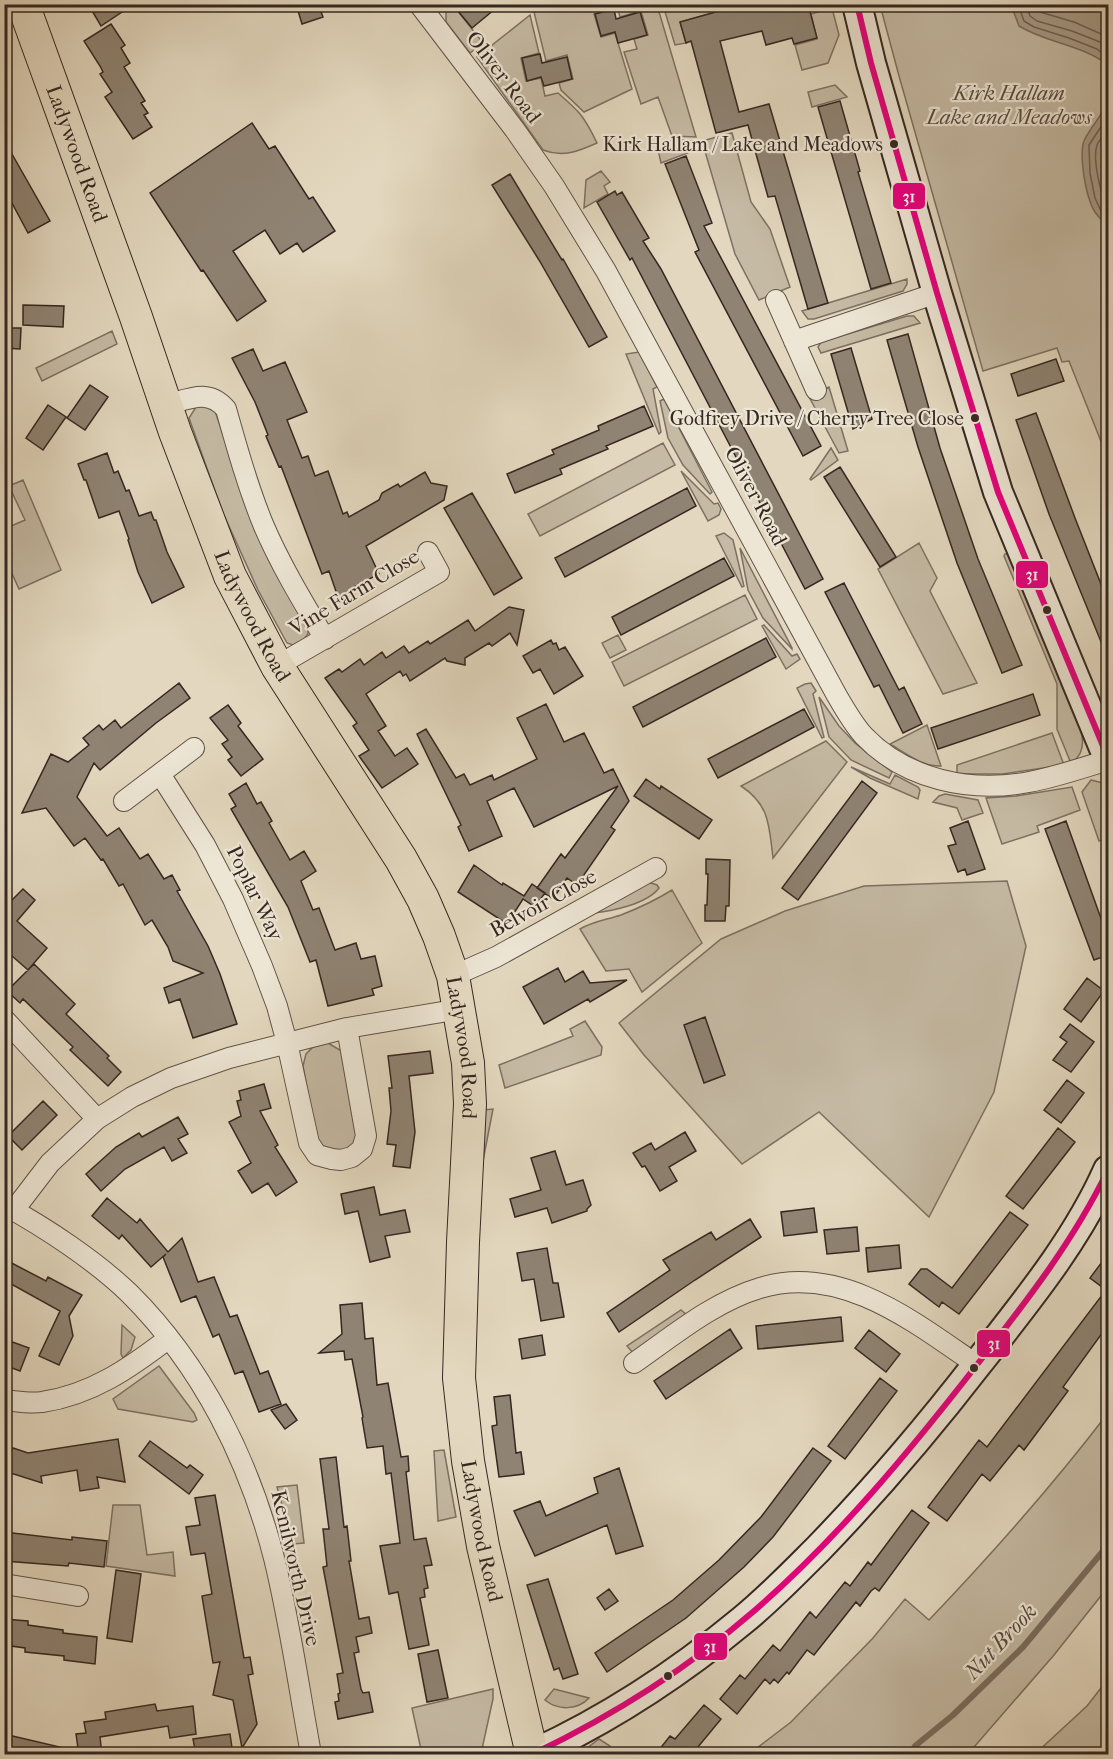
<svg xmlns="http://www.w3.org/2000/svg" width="1113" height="1759" viewBox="0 0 1113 1759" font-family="'IM FELL French Canon',serif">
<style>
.green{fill:#c5baa4;stroke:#7d7062;stroke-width:1.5}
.water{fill:#a89c89;stroke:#7a6d5f;stroke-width:1.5}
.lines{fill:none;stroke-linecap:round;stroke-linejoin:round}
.shore{stroke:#6e6255;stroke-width:1.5}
.stream{stroke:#7a6d5f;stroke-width:6}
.building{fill:#8f8373;stroke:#352721;stroke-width:1.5}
.street-casing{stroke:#605348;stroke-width:22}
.secondary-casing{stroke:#352721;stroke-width:32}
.primary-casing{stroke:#352721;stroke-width:34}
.street{stroke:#ede6d5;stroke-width:20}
.secondary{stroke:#ede6d5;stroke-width:28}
.primary{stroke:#e3d8bf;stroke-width:32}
.bus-1-casing{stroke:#ede6d5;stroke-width:10}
.bus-1{stroke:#e5007d;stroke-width:6}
.bus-dot{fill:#352721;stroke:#ede6d5;stroke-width:2}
.labels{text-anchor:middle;stroke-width:4.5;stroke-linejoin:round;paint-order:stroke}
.bus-label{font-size:20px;fill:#352721;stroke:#ede6d5;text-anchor:end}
.street-label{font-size:21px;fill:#352721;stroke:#ede6d5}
.park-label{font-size:21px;font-style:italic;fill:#594c42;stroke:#ede6d5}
.water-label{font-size:22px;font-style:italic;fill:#584a40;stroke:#ede6d5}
.line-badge{stroke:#ede6d5;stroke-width:2}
.badge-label{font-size:16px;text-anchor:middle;font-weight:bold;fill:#fff}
</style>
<rect width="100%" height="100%" fill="#e3d8bf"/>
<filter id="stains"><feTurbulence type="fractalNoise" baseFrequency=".00333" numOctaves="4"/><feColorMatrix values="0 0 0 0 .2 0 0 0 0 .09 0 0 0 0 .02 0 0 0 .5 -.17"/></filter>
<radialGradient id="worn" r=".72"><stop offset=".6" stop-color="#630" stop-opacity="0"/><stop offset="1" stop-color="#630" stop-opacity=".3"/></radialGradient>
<path class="green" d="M446,5H453L483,43L470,53L446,22Z
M543,5H613L614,8L594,14L601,37L615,33L632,89L584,112L561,90L559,83L573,79L567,55L546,61L534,12Z
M617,5H657L696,137L672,136L658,97L641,104L624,52L637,49L634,39L648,35L641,11L620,17Z
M663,5H718L720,11L680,22L686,43L675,45Z
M880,5H1108V459L1069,361L1062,362L1057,348L983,371L899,76Z
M832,8L839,35L828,63L802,70L795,45L817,39L811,14Z
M530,15L539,53L521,58L526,81L541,78L545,96L558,93C580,112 584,116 597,143C579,151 563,158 543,150L477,57Z
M835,85L847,97L812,107L808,92Z
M732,133L751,202L770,229L790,287L759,300L735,254L702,141Z
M676,139L697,142L701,148L661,163L657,145Z
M601,171L610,182L604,186L608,194L584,208L586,180Z
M907,279V284L903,291L814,319H808L802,311Z
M907,316H914L920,323L821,353L818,347L821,342Z
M112,331L117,344L42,381L36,368Z
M639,352L657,387L653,389L661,432L659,434L626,354Z
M829,387L848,451L839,453L808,395Z
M664,399L712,492L710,494L683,465L668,438L660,401Z
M210,405L215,411C241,486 263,560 308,625V634L303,640L293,645L287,643L258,590L223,513L189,418L196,407Z
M663,443L675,465L540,536L528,514Z
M831,448L838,460L811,480L810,479Z
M681,471L714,504L718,503L721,509L719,515L708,521Z
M23,480L61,570L19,589L5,558L4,529L25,520L9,486Z
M724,533L733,540L744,586L742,587L716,536Z
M919,543L937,578L930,591L977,683L943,694L878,569Z
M740,548L792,648V649L763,618L748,590Z
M1005,554H1008L1080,727C1084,740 1085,754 1072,762L1070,761L1057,729V684L1004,556Z
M745,595L757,619L624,686L612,662Z
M764,625L792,656L797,654L800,659L786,669L762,626Z
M618,635L626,650L610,658L602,643Z
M811,683L816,691L813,694L824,737L822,738L797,688L805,684Z
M819,697L839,726L855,743L892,772L889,778L851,760L829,737Z
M927,725L941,766C923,767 905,753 890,744Z
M1052,733L1064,765L1002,774H957V765Z
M826,741L847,762L773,858C769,826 770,805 741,786Z
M851,767L890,784L895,775L918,787L920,790L918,799L870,778Z
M1091,780L1103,783L1108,789V838L1099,841L1082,792Z
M1072,787L1080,810L1037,826L1039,832L1002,844L986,798L1016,796Z
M945,794L978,800L983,813L962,820L957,808L933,802L939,796Z
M1007,881L1026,946L994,1092L929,1217L819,1112L742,1164L644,1055L619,1023L721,939L785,911L864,886Z
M651,883L657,885L659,888C647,904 612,911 594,913L645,884Z
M672,890L702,943L642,992L629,969L606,971L580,929C594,921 606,920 621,915C639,908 656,900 672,890Z
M585,1021L602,1047L601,1055L505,1088L499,1065L573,1036L570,1029Z
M328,1043L345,1053L359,1124L355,1143L348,1151H328L317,1142L303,1066L306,1054L313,1047Z
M493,1109L482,1166L483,1110Z
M681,1310L688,1316L633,1353L627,1346Z
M122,1325L135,1337L131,1350L123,1358L121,1354Z
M159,1366L194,1413L197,1420L193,1422L118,1409L113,1399Z
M1108,1413V1587L1054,1655L968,1754H749L791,1722L873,1638L905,1599L929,1620C992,1554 1053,1485 1108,1413Z
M444,1450L456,1517L438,1521L434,1451Z
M297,1485L304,1543L293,1544L277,1487Z
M113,1505H140L147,1555L173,1552L175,1576L106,1566Z
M1108,1679V1754H1100L1092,1749L1082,1754H1035L1087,1706Z
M493,1689V1699L482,1749L460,1754H422L412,1708Z
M554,1689L589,1698C578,1710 558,1711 545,1700Z
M599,1739L610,1746L606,1754H579Z"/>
<path class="water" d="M1011,5H1108V70L1107,64C1079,44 1047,43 1019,26Z
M1108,99V226C1105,223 1101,220 1098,216C1086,203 1080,161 1083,144C1086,131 1104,116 1108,99Z"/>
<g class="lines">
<path class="shore" d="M1018,4L1024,21L1034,27L1069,38L1097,49L1108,58
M1026,4L1030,16L1037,21L1072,31L1100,42L1108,48
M1035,4L1040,12L1074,22L1108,37
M1108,116L1089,145L1090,173L1095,198L1101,211L1108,218
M1108,129C1105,134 1099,140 1097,145C1092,160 1101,195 1108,208"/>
<path class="stream" d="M911,1754L915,1746L953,1715L1023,1647L1108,1545"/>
</g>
<path class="building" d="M88,4H134L101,26Z
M296,4H318L323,17L302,24Z
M467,4H501L472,28L458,11Z
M744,4H808L817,38L794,44L792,38L766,45L762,31L720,41L739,112L769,104L828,303L808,309L775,196L768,197L748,125L716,133L691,41L686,43L680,22Z
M614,9L616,19L640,12L647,35L618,43L615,32L601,36L595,14Z
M111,24L125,45L121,48L130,63L124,67L145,101L141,103L148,113L144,115L152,127L133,139L105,97L112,92L100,74L103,72L100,66L84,41Z
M540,54L542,63L567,57L572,79L544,86L541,77L527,81L522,58Z
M840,101L860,171L858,172L891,283L871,289L818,107Z
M252,123L269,149L275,146L309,199L313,197L335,231L303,252L297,243L280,254L265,230L233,251L266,301L237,321L203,270L201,271L150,193Z
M4,140L50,221L28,233L4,188Z
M686,156L712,223L704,226L821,446L803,456L695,252L699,250L665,164Z
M510,174L562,260L563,259L607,337L589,347L539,260L492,185Z
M615,191L617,195L622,192L649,238L643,241L661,269L823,579L805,589L632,258L630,260L597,202Z
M23,305L64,306L63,327L23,325Z
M4,328H21L20,349L4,348Z
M908,334L940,448L978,559L1022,665L1002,673L957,563L918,447L887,340Z
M851,348L872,419L853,429L831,354Z
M253,349L263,371L285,362L307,412L287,420L302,458L308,456L315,476L328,471L343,514L347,512L349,517L379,500L382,493L398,484L400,487L425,472L431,483L447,486L444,500L366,546L379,574L352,588L355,595L339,600L329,571L322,574L281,466L279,467L266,436L268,435L255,402L232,358Z
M1056,359L1064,381L1018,396L1011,374Z
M90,385L108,397L85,430L67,418Z
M48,405L66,417L43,450L26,438Z
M644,406L653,426L606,446L608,449L560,469L562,474L515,493L507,474L554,454L552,450L599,430L598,426Z
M1036,413L1075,518L1108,602V659L1049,514L1016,420Z
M107,453L114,473L118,471L126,491L129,490L139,516L151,512L154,520H156L167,552L184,587L152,603L138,572L128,540L129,539L119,511L99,518L86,480H84L78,464Z
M840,467L896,557L880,567L824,477Z
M687,488L696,506L565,577L555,558Z
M472,493L522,578L494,595L444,508Z
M724,558L734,576L621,635L612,617Z
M844,583L899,690L904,687L922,724L903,733L879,685L874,687L825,592Z
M509,607L524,610L517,645L510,633L492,646L489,643L465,658V665L447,661L445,658L410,681L406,674L403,676L400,671L366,694L386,726L378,731L395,756L407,748L418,764L382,788L359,756L369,750L353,726L357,723L325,678L339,669L342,672L360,659L364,665L382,652L386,658L404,646L409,653L428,641L430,644L468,620L475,631Z
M766,638L776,657L643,727L633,707Z
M551,640L553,644L556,643L559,650L565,647L583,676L554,694L540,669L533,673L523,656Z
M179,683L190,698L156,723L100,770L94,763L77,797L107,836L119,828L140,859L148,854L164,879L172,875L180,890L177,891L208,946L220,974L237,1024L193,1038L180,999L169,1003L164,988L203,973L173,961L168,947L152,920L145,925L123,884L119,886L103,859L101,860L85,838L74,846L46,808L22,813L51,754L68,762L89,745L83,738L99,725L103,730L115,720L121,728Z
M1033,694L1040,715L938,749L931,728Z
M546,704L564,742L584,733L604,773L613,769L629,801L611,827L615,830L577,885L567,878L553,899L537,888L561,854L565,858L618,786L534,827L514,788L487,801L502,836L469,851L458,827L461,825L417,734L426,729L456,778L464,774L470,785L492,775L494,780L537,759L517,718Z
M228,705L241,723L238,726L263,759L241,776L228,760L232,757L222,744L228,740L210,718Z
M804,709L814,727L718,778L708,759Z
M646,779L660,789L661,786L712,820L699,839L634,796Z
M862,781L877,793L798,900L782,888Z
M246,783L257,804L261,802L272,821L269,823L290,860L304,851L316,871L301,881L313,910L319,908L335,950L356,943L361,959L375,956L382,986L372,989L374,995L328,1006L316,960L310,962L288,907L231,809L236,806L229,794Z
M968,821L985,869L967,875L965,869L958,872L948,846L956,844L950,828Z
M1066,821L1108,938V955L1094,960L1045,829Z
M706,859L730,860L729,906H726L725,921H705V905H707L708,874H706Z
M474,865L502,885L503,883L524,896L532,884L545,893L535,907L523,899L507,924L458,892Z
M23,889L35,900L17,921L47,948L28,970L4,949V908Z
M34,964L75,1004L66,1014L109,1056L107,1058L121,1072L108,1086L70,1050L73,1047L23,999L20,1003L7,991Z
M558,968L565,982L583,971L590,983L627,980L590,1002L588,999L544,1024L523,987Z
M1087,978L1104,991L1081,1022L1064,1009Z
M705,1017L725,1075L704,1083L684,1025Z
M1070,1024L1094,1042L1071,1072L1053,1060L1067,1042L1060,1037Z
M430,1051L433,1073L409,1076L415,1132L410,1168L393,1166L396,1145L387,1144L391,1111L389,1088H392L388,1056Z
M1067,1080L1084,1093L1061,1123L1044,1110Z
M264,1084L271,1108L260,1111L278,1145L275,1147L297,1182L276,1196L268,1183L252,1193L238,1171L251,1163L229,1122L241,1116L237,1101L241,1100L239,1091Z
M43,1101L57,1115L22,1150L8,1136Z
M178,1117L188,1134L178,1139L187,1153L172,1161L164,1147L125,1169L101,1191L86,1174L116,1147L139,1133L142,1137Z
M1058,1128L1075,1142L1023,1209L1006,1196Z
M685,1132L696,1151L669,1167L677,1181L660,1191L645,1166L642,1167L633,1153L651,1143L655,1150Z
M555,1151L566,1185L583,1180L591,1205L587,1209V1211L552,1223L547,1208L515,1217L510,1199L541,1190L531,1158Z
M374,1187L380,1215L405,1210L410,1232L385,1236L390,1257L370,1262L358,1211L345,1214L341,1194Z
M107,1198L137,1223L140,1219L168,1252L182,1238L198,1282L214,1277L230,1317L237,1315L260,1374L268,1371L281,1404L259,1412L243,1371L235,1374L219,1334L213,1337L196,1296L181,1302L163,1257L166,1254L151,1267L122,1235L119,1239L92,1216Z
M814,1208L817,1232L784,1236L781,1212Z
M1010,1212L1028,1225L959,1314L942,1302L939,1307L909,1284L921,1269H927L952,1288Z
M750,1219L761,1237L695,1280L619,1332L607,1313L670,1270L663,1260L711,1232L716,1240Z
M857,1227L859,1251L827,1254L824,1230Z
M899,1245L901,1268L868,1272L866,1248Z
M547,1248L553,1283H558L564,1317L541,1321L534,1279L522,1281L517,1253Z
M1108,1254V1325L1063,1387L1068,1391L1024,1450L1019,1445L990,1481L982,1474L947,1521L928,1507L979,1440L987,1447L1106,1290L1090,1278Z
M4,1259L46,1281L48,1277L82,1295L69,1316L73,1336L59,1365L39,1356L60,1311L4,1280Z
M362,1303L365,1339L373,1338L377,1385L388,1383L401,1457L408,1456L409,1471L406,1472L414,1540L426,1538L432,1565L424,1566L428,1588L424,1589L425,1597L420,1598L429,1645L409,1649L398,1592L389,1594L380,1546L400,1543L391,1473L386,1474L383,1446L367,1448L362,1418L363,1417L352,1359L345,1360L344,1351L319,1353L342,1334L340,1305Z
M841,1317L843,1341L758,1349L756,1326Z
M730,1329L742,1348L666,1399L654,1381Z
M869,1330L900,1354L886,1372L855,1348Z
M542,1335L545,1355L522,1359L519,1339Z
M4,1339L29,1348L20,1371L4,1365Z
M880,1378L897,1391L845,1459L828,1446Z
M510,1395L516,1453L521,1452L524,1474L499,1477L492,1426L497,1425L494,1397Z
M286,1404L297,1420L285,1429L271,1410Z
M118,1439L125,1482L97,1477L99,1488L80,1491L77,1470L41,1476L42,1483L4,1471V1450L11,1452L13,1448L28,1453Z
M150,1441L187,1468L190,1465L203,1475L189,1494L139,1456Z
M813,1448L831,1461L773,1537L744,1567L686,1618L607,1672L595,1653L673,1600L719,1560L761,1517Z
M336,1457L344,1527L347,1526L351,1561H349L359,1619L369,1617L372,1633L356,1637L359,1652L354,1653L361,1689L363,1693L369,1692L373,1712L338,1719L335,1702L339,1701L338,1694L340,1693L337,1674L343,1673L323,1567L327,1566L323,1529H329L320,1459Z
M619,1468L643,1546L616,1554L607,1525L535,1556L514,1511L540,1501L546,1516L598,1493L594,1478Z
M215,1495L244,1658L250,1657L253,1674L248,1675L257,1724L242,1748L233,1700L213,1695L220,1662L213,1663L202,1596L212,1594L205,1553L191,1555L186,1527L200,1525L195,1498Z
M912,1510L929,1523L879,1591L875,1588L871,1591L860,1606L856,1602L814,1655L807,1650L789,1674L787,1672L778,1683L774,1679L770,1684L765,1679L737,1714L720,1699L740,1675L745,1679L773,1645L780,1651L810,1612L816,1618L845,1582L850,1586L868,1562L871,1565Z
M4,1532L72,1540V1537L107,1541L104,1567L69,1563L68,1566L4,1561Z
M116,1570L141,1574L132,1642L107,1638Z
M548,1579L578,1674L563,1679L559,1668L554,1670L527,1585Z
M609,1589L618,1601L605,1610L597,1598Z
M4,1619L28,1621V1625L63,1630V1633L97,1637L95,1664L64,1660V1656L25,1652V1648L4,1645Z
M438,1650L448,1698L427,1702L418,1654Z
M155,1704L157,1711L193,1706L196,1734L170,1738L168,1726L100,1737L102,1755H79L76,1734L86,1733L84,1722L106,1719L105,1712Z
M704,1705L721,1719L693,1753L695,1755H655L670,1736L675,1739Z
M4,1734L64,1748V1755H4Z
M230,1734L233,1755H196L193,1739Z"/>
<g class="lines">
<g class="street-casing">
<path id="street" d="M419,4L515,130L554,186L606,271L836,694C844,708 853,724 864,736C906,780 971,793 1029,782C1056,777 1082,768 1108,760
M776,300L816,390
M794,341L937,293
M166,405C189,399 208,388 226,409C237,448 248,487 263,524C280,564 303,602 325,639
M277,666L439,572L428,552
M160,774L205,845L233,899L262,966L277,1006L287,1043L309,1143L317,1155L332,1159L341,1160L352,1157L362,1149L366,1136L347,1028
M124,801L194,748
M453,976L496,957L656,868
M4,1019L97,1119
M4,1205C46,1228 96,1261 130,1294C202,1366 249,1460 274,1558C290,1623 299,1689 311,1754
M14,1210L50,1163L97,1119L132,1097L171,1078L229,1058L347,1028L460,1009
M634,1363C673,1336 713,1302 760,1288C841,1263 914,1322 977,1365
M4,1400C16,1401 30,1404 42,1402C91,1395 130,1368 169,1338
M4,1584L78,1596"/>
</g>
<g class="secondary-casing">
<path id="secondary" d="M857,4L871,63L937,293L998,492L1108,758
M533,1754C609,1719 679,1673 743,1620C770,1598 795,1572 819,1548C877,1488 928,1428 979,1362C1026,1302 1077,1240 1108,1170"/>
</g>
<g class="primary-casing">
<g id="primary">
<path id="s1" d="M23,4L136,317L175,432L230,576L277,666L401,859L423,899L439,936L453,976L468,1063L470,1104L463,1242L459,1378L468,1461L483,1546L532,1754"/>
</g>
</g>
<use href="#street" class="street"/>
<use href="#secondary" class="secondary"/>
<use href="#primary" class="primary"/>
<g class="bus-1-casing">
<path id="bus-1" d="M857,4L871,63L937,293L998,492L1108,758
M533,1754C612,1716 687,1669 754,1611C837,1539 909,1452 976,1366C1025,1303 1073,1242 1108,1170"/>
</g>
<use href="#bus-1" class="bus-1"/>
</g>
<g class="bus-dot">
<circle cx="894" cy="144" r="5"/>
<circle cx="975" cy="418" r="5"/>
<circle cx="1047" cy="610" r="5"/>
<circle cx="974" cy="1368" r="5"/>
<circle cx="668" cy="1676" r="5"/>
</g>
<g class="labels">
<g class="bus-label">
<text x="883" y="151">Kirk Hallam / Lake and Meadows</text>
<text x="964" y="425">Godfrey Drive / Cherry Tree Close</text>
</g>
<g class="street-label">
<text transform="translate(504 77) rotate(53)" y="7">Oliver Road</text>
<text dy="7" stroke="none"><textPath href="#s1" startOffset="159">Ladywood Road</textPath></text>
<text transform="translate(756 496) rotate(62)" y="7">Oliver Road</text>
<text transform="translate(354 592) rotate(-31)" y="7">Vine Farm Close</text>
<text dy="7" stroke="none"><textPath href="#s1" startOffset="654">Ladywood Road</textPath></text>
<text transform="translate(255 893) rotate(64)" y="7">Poplar Way</text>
<text transform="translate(543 903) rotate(-29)" y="7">Belvoir Close</text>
<text dy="7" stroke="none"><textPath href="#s1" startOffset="1140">Ladywood Road</textPath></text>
<text dy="7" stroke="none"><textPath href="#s1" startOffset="1626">Ladywood Road</textPath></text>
<text transform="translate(296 1568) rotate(77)" y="7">Kenilworth Drive</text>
</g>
<g class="park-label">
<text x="1009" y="100">Kirk Hallam<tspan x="1009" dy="24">Lake and Meadows</tspan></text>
</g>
<g class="water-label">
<text transform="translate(1000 1641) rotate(-47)" y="8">Nut Brook</text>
</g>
</g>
<g class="line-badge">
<rect x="892" y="182" width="34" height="28" rx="6" fill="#e5007d"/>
<rect x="1015" y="560" width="34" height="29" rx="6" fill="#e5007d"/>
<rect x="976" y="1329" width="35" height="29" rx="6" fill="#e5007d"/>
<rect x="693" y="1632" width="35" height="29" rx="6" fill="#e5007d"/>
</g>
<g class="badge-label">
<text x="909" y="202">31</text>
<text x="1032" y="580">31</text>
<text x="994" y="1349">31</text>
<text x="710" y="1652">31</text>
</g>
<rect width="1113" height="1759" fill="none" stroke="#e3d8bf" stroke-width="24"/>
<rect x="6" y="6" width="1101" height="1747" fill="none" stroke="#352721" stroke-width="3"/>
<rect x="12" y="12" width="1089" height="1735" fill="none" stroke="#352721" stroke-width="1.5"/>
<rect width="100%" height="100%" filter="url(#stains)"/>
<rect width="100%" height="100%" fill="url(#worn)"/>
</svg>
